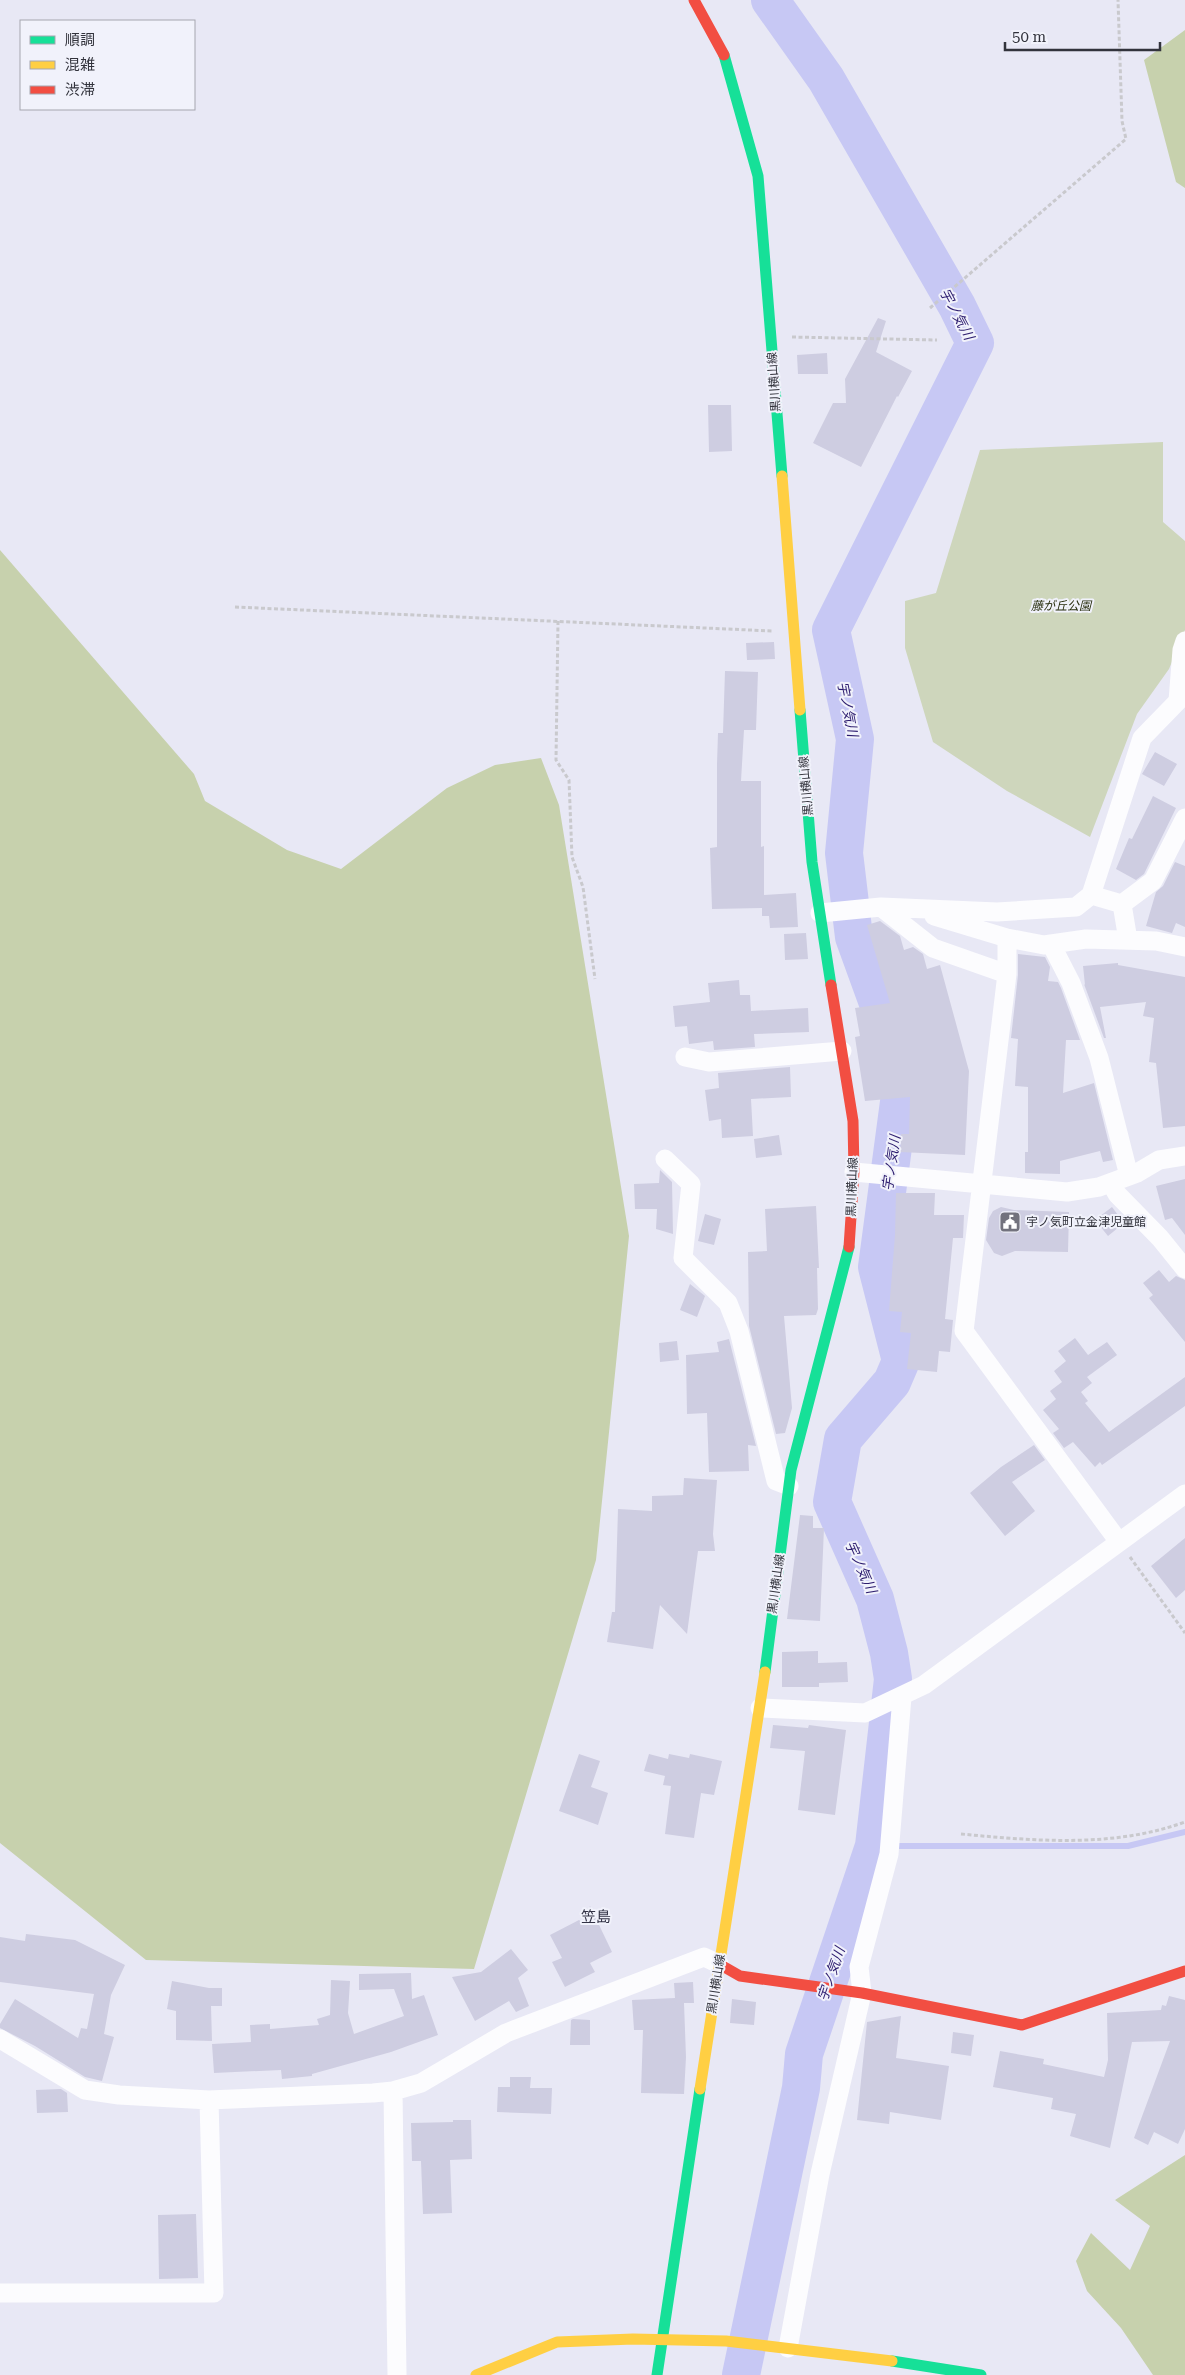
<svg xmlns="http://www.w3.org/2000/svg" width="1185" height="2375" viewBox="0 0 1185 2375" font-family="'Roboto Serif','Noto Sans JP',serif">
<style>
.green{fill:#ced6bc}
.forest{fill:#c7d1ad}
.lines{fill:none;stroke-linecap:round;stroke-linejoin:round}
.stream{stroke:#c7c8f4;stroke-width:6}
.river{stroke:#c7c8f4;stroke-width:38}
.building{fill:#cecde1}
.path{stroke:#c9c9cd;stroke-width:3;stroke-dasharray:4 2.5;stroke-linecap:butt}
.street{stroke:#fcfcfe;stroke-width:19}
.fast{stroke:#16e098;stroke-width:11}
.slow{stroke:#ffcf43;stroke-width:11}
.jam{stroke:#f24e42;stroke-width:11}
.labels{text-anchor:middle;stroke-width:4;stroke-linejoin:round;paint-order:stroke}
.street-label{font-size:12px;fill:#32333c;stroke:#f1f2fb}
.park-label{font-size:12px;font-style:italic;fill:#272d0c;stroke:#f1f2fb}
.poi-label{font-size:12px;fill:#32333c;stroke:#f1f2fb;text-anchor:start}
.water-label{font-size:14px;font-style:italic;fill:#2c1c6e;stroke:#f1f2fb}
.quarter-label{font-size:15px;fill:#323245;stroke:#f1f2fb}
</style>
<rect width="100%" height="100%" fill="#e8e8f5"/>
<path class="green" d="M1163,442V522L1185,541V630L1169,669L1137,714L1090,837L1007,791L933,742L905,648V601L936,593L980,450Z"/>
<path class="forest" d="M1185,30V188L1176,182L1144,60Z
M0,550L194,774L205,801L287,850L341,869L447,788L495,765L541,758L559,805L629,1236L596,1560L474,1969L146,1960L0,1843Z
M1185,2155V2375H1153L1121,2328L1087,2291L1076,2261L1091,2233L1130,2270L1150,2226L1115,2200Z"/>
<g class="lines">
<path class="stream" d="M874,1846H1128L1185,1832"/>
<path class="river" d="M741,2375L801,2088L804,2054L874,1846L893,1679L889,1653L875,1599L832,1502L843,1439L892,1382L901,1361L877,1267L903,1072L854,937L844,853L855,739L831,630L975,343L957,306L826,79L770,0"/>
</g>
<path class="building" d="M878,318L886,321L876,352L912,371L898,397L897,396L861,467L813,443L833,403H846L845,379Z
M827,353L828,374H798L797,355Z
M708,405H731L732,451L709,452Z
M774,642L775,659L747,660L746,643Z
M725,671L758,672L756,730H744L741,781H761V847L764,846V895L796,893L798,927L770,928L769,916H762V908L712,909L710,848L717,847V764L718,733H723Z
M1155,752L1177,764L1164,786L1142,774Z
M1153,796L1176,808L1144,874L1136,880L1116,869L1129,838L1132,839Z
M1175,862L1185,866V927L1176,923L1172,933L1146,926L1156,892L1163,886Z
M880,921L900,936L904,950L913,947L923,954L927,969L940,965L969,1071L965,1155L900,1152L901,1134H909L910,1097L865,1101L856,1044L855,1037L860,1036L855,1008L890,1003L867,925Z
M806,933L808,959L785,960L784,934Z
M1018,954L1045,957L1050,967L1048,981L1058,982L1061,988L1080,1040H1066L1063,1093L1094,1083L1113,1160L1103,1162L1100,1151L1060,1161V1174L1025,1173V1152H1028V1087L1015,1086L1018,1039L1011,1038L1018,975Z
M1118,963V965L1185,977V1126L1163,1128L1156,1063L1149,1062L1154,1018L1143,1016L1146,1002L1100,1007L1106,1038H1104L1084,984L1085,985L1083,966Z
M739,980L740,995H750L751,1011L808,1008L809,1032L754,1034L755,1047L714,1050L713,1041L689,1044L687,1026L675,1027L673,1006L710,1002L708,983Z
M790,1067L791,1097L751,1099L753,1136L722,1138L721,1119L709,1121L705,1090L719,1088L718,1073Z
M779,1135L782,1155L756,1158L754,1139Z
M660,1170L672,1182L673,1234L656,1229L657,1209H635L634,1184L659,1183Z
M1185,1179V1235L1172,1218L1165,1220L1156,1186Z
M896,1193H935L934,1215H964L963,1238H953L945,1319L953,1320L950,1352L939,1351L937,1372L907,1369L911,1333L900,1332L902,1312L889,1311L895,1235Z
M816,1206L819,1268H817L818,1309L816,1315L784,1316L792,1408L785,1433L776,1434L749,1326L748,1252L767,1251L765,1209Z
M1001,1207L1014,1210L1069,1212L1068,1252L1015,1251L1002,1256L994,1253L986,1240L989,1218L993,1211Z
M1112,1207L1124,1223L1108,1236L1095,1220Z
M705,1214L721,1219L714,1245L698,1241Z
M1159,1270L1169,1282L1176,1276L1185,1280V1342L1149,1298L1153,1295L1143,1283Z
M690,1284L705,1296L697,1317L680,1310Z
M1075,1338L1088,1355L1107,1342L1117,1355L1087,1377L1092,1383L1081,1392L1088,1401L1085,1403L1109,1432L1185,1377V1406L1102,1465L1100,1462L1095,1467L1073,1442L1064,1448L1053,1433L1059,1429L1043,1410L1056,1399L1050,1391L1062,1382L1054,1371L1066,1361L1058,1351Z
M729,1339L756,1446L748,1445L749,1471L709,1472L707,1413L687,1414L686,1355L719,1352L717,1342Z
M677,1341L679,1360L660,1362L659,1343Z
M1034,1445L1045,1460L1012,1482L1035,1511L1005,1536L970,1493L1001,1467Z
M684,1478L717,1480L713,1534L715,1551H698L687,1634L660,1605L653,1649L607,1642L612,1612H615L618,1509L652,1511V1496L683,1495Z
M800,1515L813,1516V1528H824L820,1621L787,1619Z
M1185,1538V1590L1176,1598L1151,1566Z
M818,1651V1663L847,1662L848,1682L819,1683V1687H782V1652Z
M773,1725L808,1728L809,1725L846,1730L835,1815L798,1810L805,1751L770,1748Z
M579,1754L600,1761L591,1787L608,1793L598,1825L559,1811Z
M649,1754L668,1759L669,1754L689,1758L690,1754L722,1761L714,1795L701,1793L694,1838L665,1834L671,1786L663,1785L665,1776L644,1771Z
M590,1906L612,1952L590,1963L595,1972L565,1987L552,1962L562,1958L550,1935L579,1920L582,1922Z
M26,1934L75,1940L125,1965L111,1995L104,2034L114,2037L102,2081L85,2077L35,2046L0,2028V2024L15,1999L78,2038L81,2028L87,2029L94,1994L0,1982V1937L25,1941Z
M511,1949L528,1970L518,1978L529,2006L516,2012L509,2001L475,2021L452,1977L481,1972Z
M411,1973L412,1999L424,1995L438,2035L391,2052L312,2074V2076L282,2079L281,2070L214,2073L212,2044L251,2042L250,2025L270,2024V2029L319,2025L317,2019L330,2015L331,1980L350,1981L348,2013L354,2034L404,2016L394,1989L359,1990V1974Z
M172,1981L209,1988H222V2006H211L212,2041L176,2040V2011L167,2009Z
M693,1982L694,2003H684L686,2057L684,2094L641,2093L643,2030H634L632,2000L675,1998L674,1983Z
M1169,1996L1185,2000V2129L1178,2144L1154,2132L1148,2145L1134,2138L1170,2041L1132,2042L1110,2148L1070,2136L1076,2114L1051,2109L1053,2098L993,2087L1000,2051L1044,2059L1043,2064L1104,2077L1108,2060L1107,2013L1161,2010L1162,2005L1166,2006Z
M732,1999L756,2002L754,2025L730,2023Z
M901,2016L896,2058L949,2066L941,2120L890,2112L889,2124L857,2120L867,2022Z
M573,2019L590,2020V2045H570L571,2020Z
M953,2032L974,2035L971,2056L951,2053Z
M510,2077H531L530,2088H552L551,2114L497,2112L498,2087H510Z
M61,2089L67,2093L68,2112L37,2113L36,2090Z
M453,2120H471L472,2159L450,2160L452,2213L423,2214L421,2161H412L411,2123L453,2122Z
M196,2214L198,2278L159,2279L158,2215Z"/>
<g class="lines">
<path class="path" d="M930,308L1126,139L1122,121L1118,0
M792,337L937,340
M235,607L772,631
M558,621L556,760L569,780L572,857L583,887L595,979
M1130,1557L1185,1633
M961,1834C1036,1841 1113,1848 1185,1822"/>
<path class="street" d="M1091,895L1122,904L1128,940
M1122,904L1153,881L1185,818
M881,907L997,912L1076,907L1091,895L1142,738L1178,701L1182,650L1185,641
M820,913L881,907L933,948L1007,974
M934,916L1007,938L1044,945L1086,939L1156,941L1185,947
M1007,938V974L964,1331L1119,1542
M1051,944L1071,983L1099,1058L1129,1176
M685,1057L709,1062L842,1051
M665,1159L691,1184L683,1258L728,1303L739,1331L776,1481L789,1486
M854,1172L1067,1192L1099,1187L1137,1173L1159,1160L1185,1156
M1111,1183L1117,1194L1160,1238L1185,1269
M760,1708L865,1713L924,1685L1185,1494
M0,2039L85,2090L119,2095L209,2100L373,2093L393,2091L421,2083L506,2033L704,1957L719,1964
M393,2091L397,2375
M0,2293H214L209,2100
M788,2348L820,2174L862,1993L859,1967L889,1854L902,1697"/>
<path class="fast" d="M724,55L758,176L782,476
M800,710L812,862L831,985
M765,1672L791,1470L849,1247
M892,2361L981,2375
M657,2375L700,2089"/>
<path class="slow" d="M782,476L800,710
M700,2089L765,1672
M476,2375L557,2342L633,2339L726,2341L892,2361"/>
<path class="jam" d="M694,0L724,55
M831,985L853,1121L854,1172L849,1247
M719,1964L740,1976L862,1993L1022,2025L1185,1971"/>
</g>
<defs>
<g id="civic-square" transform="scale(1.125)"><rect x="-9" y="-9" width="18" height="18" rx="4" fill="#72727d" stroke="#f1f2fb"/><path d="M-.6-6.5H3V-4.5H.6V-3L4-1V1h2V6H-6V1h2V-1L-.6-3ZM-1.2 2.5V6h2.4V2.5Z" fill="#fff"/></g>
</defs>
<g fill-rule="evenodd">
<use href="#civic-square" x="1010" y="1222"/>
</g>
<g class="labels">
<g class="street-label">
<text transform="translate(774 382) rotate(-94)" y="4">黒川横山線</text>
<text transform="translate(806 786) rotate(-95)" y="4">黒川横山線</text>
<text transform="translate(852 1187) rotate(-88)" y="4">黒川横山線</text>
<text transform="translate(776 1584) rotate(-82)" y="4">黒川横山線</text>
<text transform="translate(716 1984) rotate(-81)" y="4">黒川横山線</text>
</g>
<g class="park-label">
<text x="1061" y="610">藤が丘公園</text>
</g>
<g class="poi-label">
<text x="1026" y="1226">宇ノ気町立金津児童館</text>
</g>
<g class="water-label">
<text transform="translate(957 314) rotate(62)" y="5">宇ノ気川</text>
<text transform="translate(848 709) rotate(79)" y="5">宇ノ気川</text>
<text transform="translate(891 1163) rotate(-82)" y="5">宇ノ気川</text>
<text transform="translate(861 1567) rotate(66)" y="5">宇ノ気川</text>
<text transform="translate(831 1974) rotate(-71)" y="5">宇ノ気川</text>
</g>
<g class="quarter-label">
<text x="596" y="1922">笠島</text>
</g>
</g>
<rect x="20" y="20" width="175" height="90" fill="#f1f2fb" stroke="#a5a6af"/>
<rect x="30" y="36" width="25" height="8" fill="#16e098" stroke="#a5a6af"/>
<text x="65" y="45" font-size="15" fill="#32333c">順調</text>
<rect x="30" y="61" width="25" height="8" fill="#ffcf43" stroke="#a5a6af"/>
<text x="65" y="70" font-size="15" fill="#32333c">混雑</text>
<rect x="30" y="86" width="25" height="8" fill="#f24e42" stroke="#a5a6af"/>
<text x="65" y="95" font-size="15" fill="#32333c">渋滞</text>
<path d="M1005 42v8h155v-8" fill="none" stroke="#32333c" stroke-width="2.5"/>
<text x="1012" y="42" font-size="15" fill="#32333c" stroke="#f1f2fb" stroke-width="4" paint-order="stroke">50 m</text>
</svg>
